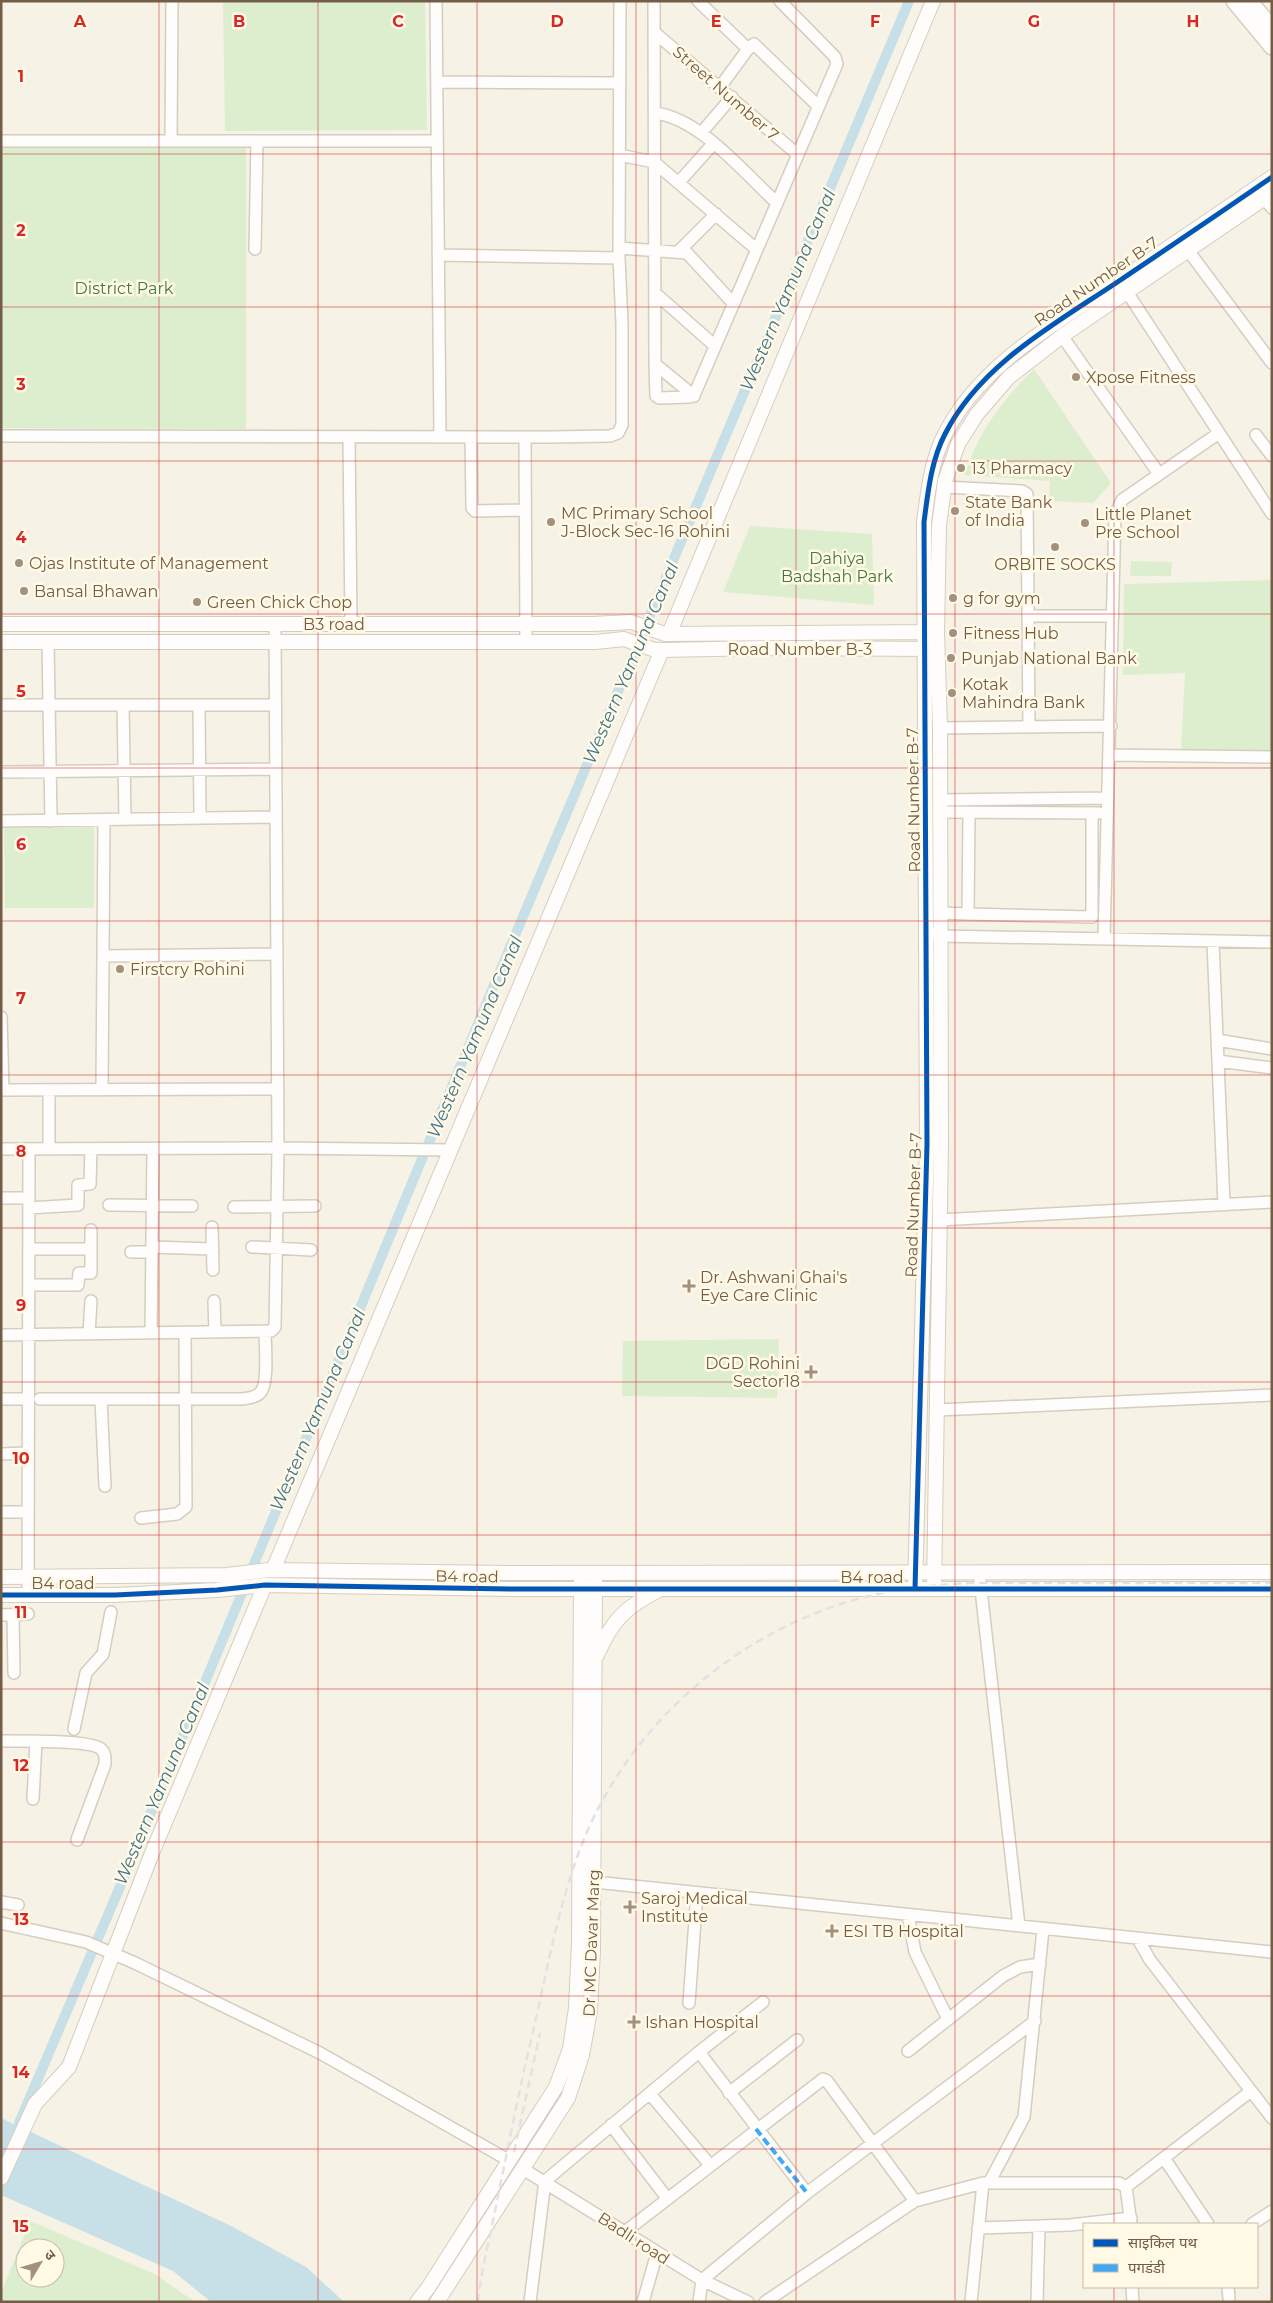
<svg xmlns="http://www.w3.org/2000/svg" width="1273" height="2303" viewBox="0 0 1273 2303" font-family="Montserrat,'Noto Sans Devanagari',sans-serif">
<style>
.green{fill:#ddeecf;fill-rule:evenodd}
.water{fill:#c7dfe6}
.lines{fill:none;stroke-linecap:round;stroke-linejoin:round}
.canal{stroke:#c7dfe6;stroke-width:10}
.minor-casing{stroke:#d5cdc0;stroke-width:14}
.tertiary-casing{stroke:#d5cdc0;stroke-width:16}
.secondary-casing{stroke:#d6cfc2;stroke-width:18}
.minor{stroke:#fefdfb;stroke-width:11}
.tertiary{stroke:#fefdfb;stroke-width:14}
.secondary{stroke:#fefdfb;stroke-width:15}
.rail{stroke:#e4e0e3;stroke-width:2.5;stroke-dasharray:8 5;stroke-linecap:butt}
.quiet{stroke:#3fa9f5;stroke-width:4;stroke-dasharray:8 4;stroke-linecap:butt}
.cycleway-casing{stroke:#fff9e5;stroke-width:8}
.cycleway{stroke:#0057b8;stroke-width:5}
.grid{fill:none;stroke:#d62828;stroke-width:1;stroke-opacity:0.55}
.poi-dot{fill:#a2917e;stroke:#fff9e5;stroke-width:2}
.labels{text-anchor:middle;stroke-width:5;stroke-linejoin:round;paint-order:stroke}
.street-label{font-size:16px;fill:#745d46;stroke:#fff9e5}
.park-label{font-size:16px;fill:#467a3d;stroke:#fff9e5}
.poi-label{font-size:16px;fill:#745d46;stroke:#fff9e5;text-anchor:start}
.water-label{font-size:18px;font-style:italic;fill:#427690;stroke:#fff9e5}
.grid-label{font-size:16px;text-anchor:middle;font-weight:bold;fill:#d62828;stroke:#fff9e5;stroke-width:5;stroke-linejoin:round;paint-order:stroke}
</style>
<rect width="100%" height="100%" fill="#f6f2e5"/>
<path class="green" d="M223,1H425L427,130L225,131Z
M1,147L246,148V429L1,428Z
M1034,369L1111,483L1093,503L1049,501L1050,481L965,475C977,433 1003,399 1034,369Z
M750,526L872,534L874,605L723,592Z
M1131,561L1172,562L1171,576H1130Z
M1272,580V751H1181L1185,673L1123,675L1124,584Z
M94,827V908H5L4,828Z
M779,1339L777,1398L622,1396L623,1341Z
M30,2221L155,2274L195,2302H1V2293ZM25,2248H55V2278H25Z"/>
<path class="water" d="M1,2118L231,2226L306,2267L344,2302H211L173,2271L1,2195Z"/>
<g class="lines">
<path class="canal" d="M19,2123L128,1868L487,1002L909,1"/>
<g class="minor-casing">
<path id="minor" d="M436,1L440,437
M654,1L655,364L656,396L659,398L690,397L695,393L837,64L835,57L780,1
M698,1L748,49
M654,32L797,154
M437,82L620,83
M720,87L748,49L754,44L818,106
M655,113C701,119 743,172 776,202
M701,133L732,97
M1,141H437
M171,141L172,1
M619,155L654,162L756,249
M680,181L713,144
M1264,198L1272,208
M619,248L687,253L733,303
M255,249L257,141
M1187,249L1272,363
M679,251L716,214
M438,255L619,258
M1127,292L1272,514
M655,293L714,345
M1062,336L1159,474
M655,364L694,396
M1256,435L1272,456
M1,436L551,437L610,436L618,433L622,425V324L619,258L620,1
M349,437L351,624
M471,437L472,508L475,511L525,510
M525,437L526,642
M944,487L1022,491L1027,494L1029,727
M1028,616H1113
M48,642L51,821
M1,705H275
M123,705L125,819
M199,705L200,818
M940,728L1111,726
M1110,755L1272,757
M1,772L276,769
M941,800L1108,798
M941,812L1099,813
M1,821L276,817
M941,913L968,914L969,813
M968,914L1092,917V813
M934,933L941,936L1272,942
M1104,938L1115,515L1122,500L1219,433
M1213,942L1224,1204
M103,956L277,954
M1,1017L3,1090
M1217,1040L1272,1049
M1218,1061L1272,1068
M1,1090L278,1089
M49,1090V1149
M102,1090L104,820
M1,1149L278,1148L275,624
M1,1198H29
M109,1205L192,1206
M234,1207L315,1206
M29,1208L78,1205V1185L90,1184L91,1149
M939,1220L1272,1202
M212,1227L213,1270
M152,1247L213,1249
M252,1247L311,1250
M29,1249H91
M131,1252H152
M29,1285H78L79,1273H91V1230
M214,1301L215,1332
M151,1333L153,1149
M89,1334L91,1301
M1,1335L271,1331L275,1327L278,1148L450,1150
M1,1399H29
M40,1399H242C248,1398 255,1398 260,1393C269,1384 265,1345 265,1331
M101,1399L105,1486
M937,1410L1272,1395
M1,1454L27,1453
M1,1512H28
M141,1518L177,1514L186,1507L185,1334
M979,1572L1019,1926
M28,1595L29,1149
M1,1615L28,1614
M13,1615L14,1673
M74,1729L86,1673L103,1654L111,1612
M1,1741C18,1741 91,1740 101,1749C106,1754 105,1758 105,1764L77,1840
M33,1799L36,1741
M585,1881L1272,1952
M1,1902L18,1905
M908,1915L915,1952L948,2019
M1,1923L86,1942L135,1963L320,2053L510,2161
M1138,1939L1150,1960L1272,2118
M689,2003L697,1893
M908,2051L1003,1976L1020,1967L1040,1964
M699,2052L807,2193
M729,2093L797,2040
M650,2094L710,2165
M611,2125L667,2198
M1164,2158L1208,2224
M523,2169L702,2280L748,2302
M989,2183L1024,2117L1043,1929
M1126,2187L1251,2091
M1252,2224L1272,2211
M978,2228L1070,2225L1131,2218
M626,2231L823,2079L827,2081L915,2201
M1132,2287L1133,2302
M1228,2287L1229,2298
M530,2302L545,2181L699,2052L763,2002
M643,2302L657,2253
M699,2302L702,2280L807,2193L1035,2021
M765,2302L915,2201L983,2183H1119L1126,2187L1131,2224
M971,2302L983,2183
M1037,2302L1039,2226"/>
</g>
<g class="tertiary-casing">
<path id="tertiary" d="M1,624H593L631,622L665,634L931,632
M669,634L933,1
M1,642H595L624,639L655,650H662L770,648L932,649
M273,1570L662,650
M1,1577L227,1575L269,1570L512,1573L1272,1572
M915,1589L927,1144L924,522C928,492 931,461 945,434C980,365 1053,325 1116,283C1168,248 1220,213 1272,177
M934,1589L941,1143L940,728L937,632L939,525L945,481L958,444L977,414L1009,377L1062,336L1272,193
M1,1595H115L217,1590L265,1585L513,1589H1272
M597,1655C612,1621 624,1608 657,1591
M1,2178L35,2104L69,2067L152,1853L265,1585
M417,2302L428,2288L556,2087L570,2049L576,2008L579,1944L581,1581
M437,2302L568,2098L582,2055L590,2011L593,1950L595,1581"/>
</g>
<g class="secondary-casing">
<path id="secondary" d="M1234,1L1272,47
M1249,1L1272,27"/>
</g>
<use href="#minor" class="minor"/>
<use href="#tertiary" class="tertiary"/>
<use href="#secondary" class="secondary"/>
<path class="rail" d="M1156,1589L1266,1590
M514,2152L540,2033
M478,2302C481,2271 489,2241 495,2211C507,2153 518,2094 532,2036C547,1972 558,1905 582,1844C628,1727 734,1634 854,1600C892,1589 930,1585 969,1583H1272"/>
<path class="quiet" d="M756,2129L807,2193"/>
<g class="cycleway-casing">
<path id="cycleway" d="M915,1589L927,1144L924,522C928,492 931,461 945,434C980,365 1053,325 1116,283C1168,248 1220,213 1272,177
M1,1595H115L217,1590L265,1585L513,1589H1272"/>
</g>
<use href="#cycleway" class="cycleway"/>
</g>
<path class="grid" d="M159,1V2302M318,1V2302M477,1V2302M636,1V2302M796,1V2302M955,1V2302M1114,1V2224M1,154H1272M1,307H1272M1,461H1272M1,614H1272M1,768H1272M1,921H1272M1,1075H1272M1,1228H1272M1,1382H1272M1,1535H1272M1,1689H1272M1,1842H1272M1,1996H1272M1,2149H1272M1114,2287V2302"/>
<g class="poi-dot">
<circle cx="1076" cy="377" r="5"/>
<circle cx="961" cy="468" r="5"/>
<circle cx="955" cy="511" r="5"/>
<circle cx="551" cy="522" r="5"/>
<circle cx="1085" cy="523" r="5"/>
<circle cx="1055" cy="547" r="5"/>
<circle cx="19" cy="563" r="5"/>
<circle cx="24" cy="591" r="5"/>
<circle cx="953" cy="598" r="5"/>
<circle cx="197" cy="602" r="5"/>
<circle cx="953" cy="633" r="5"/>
<circle cx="951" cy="658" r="5"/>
<circle cx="952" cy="693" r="5"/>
<circle cx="120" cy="969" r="5"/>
<path d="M686.5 1278.5h5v5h5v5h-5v5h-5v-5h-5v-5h5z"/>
<path d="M808.5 1364.5h5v5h5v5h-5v5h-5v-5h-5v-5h5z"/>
<path d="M627.5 1899.5h5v5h5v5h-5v5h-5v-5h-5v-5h5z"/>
<path d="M829.5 1923.5h5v5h5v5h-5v5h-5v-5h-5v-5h5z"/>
<path d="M631.5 2014.5h5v5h5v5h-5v5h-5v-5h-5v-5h5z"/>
</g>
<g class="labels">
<g class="street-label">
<text transform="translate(726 93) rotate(41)" y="6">Street Number 7</text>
<text transform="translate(1096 281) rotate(-34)" y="6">Road Number B-7</text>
<text x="334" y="630">B3 road</text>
<text x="800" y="655">Road Number B-3</text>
<text transform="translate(913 800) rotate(-91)" y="6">Road Number B-7</text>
<text transform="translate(913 1205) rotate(-88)" y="6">Road Number B-7</text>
<text transform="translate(467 1576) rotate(1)" y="6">B4 road</text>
<text x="872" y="1583">B4 road</text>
<text x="63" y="1589">B4 road</text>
<text transform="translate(591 1943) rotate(-88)" y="6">Dr MC Davar Marg</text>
<text transform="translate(634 2238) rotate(33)" y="6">Badli road</text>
</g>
<g class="park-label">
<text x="124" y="294">District Park</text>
<text x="837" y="564">Dahiya<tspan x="837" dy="18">Badshah Park</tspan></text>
</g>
<g class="poi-label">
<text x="1086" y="383">Xpose Fitness</text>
<text x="971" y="474">13 Pharmacy</text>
<text x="965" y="508">State Bank<tspan x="965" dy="18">of India</tspan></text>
<text x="561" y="519">MC Primary School<tspan x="561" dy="18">J-Block Sec-16 Rohini</tspan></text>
<text x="1095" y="520">Little Planet<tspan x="1095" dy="18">Pre School</tspan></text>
<text x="29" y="569">Ojas Institute of Management</text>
<text x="1055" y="570" text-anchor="middle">ORBITE SOCKS</text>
<text x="34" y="597">Bansal Bhawan</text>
<text x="963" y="604">g for gym</text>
<text x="207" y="608">Green Chick Chop</text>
<text x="963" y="639">Fitness Hub</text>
<text x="961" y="664">Punjab National Bank</text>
<text x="962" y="690">Kotak<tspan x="962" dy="18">Mahindra Bank</tspan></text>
<text x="130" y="975">Firstcry Rohini</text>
<text x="700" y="1283">Dr. Ashwani Ghai's<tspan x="700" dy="18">Eye Care Clinic</tspan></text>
<text x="800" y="1369" text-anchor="end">DGD Rohini<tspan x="800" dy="18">Sector18</tspan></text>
<text x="641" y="1904">Saroj Medical<tspan x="641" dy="18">Institute</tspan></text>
<text x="843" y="1937">ESI TB Hospital</text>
<text x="645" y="2028">Ishan Hospital</text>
</g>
<g class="water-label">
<text transform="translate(788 290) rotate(-67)" y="6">Western Yamuna Canal</text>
<text transform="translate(631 663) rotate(-67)" y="6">Western Yamuna Canal</text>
<text transform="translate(475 1037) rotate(-67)" y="6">Western Yamuna Canal</text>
<text transform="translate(318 1410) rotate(-67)" y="6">Western Yamuna Canal</text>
<text transform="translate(162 1784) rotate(-67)" y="6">Western Yamuna Canal</text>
</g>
</g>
<g class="grid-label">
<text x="80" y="27">A</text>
<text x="239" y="27">B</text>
<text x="398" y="27">C</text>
<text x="557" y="27">D</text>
<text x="716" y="27">E</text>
<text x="875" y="27">F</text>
<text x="1034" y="27">G</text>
<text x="1193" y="27">H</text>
<text x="21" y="82">1</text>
<text x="21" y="236">2</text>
<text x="21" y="390">3</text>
<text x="21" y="543">4</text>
<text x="21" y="697">5</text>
<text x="21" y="850">6</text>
<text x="21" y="1004">7</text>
<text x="21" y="1157">8</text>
<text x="21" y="1311">9</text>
<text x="21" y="1464">10</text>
<text x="21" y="1618">11</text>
<text x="21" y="1771">12</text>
<text x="21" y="1925">13</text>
<text x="21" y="2078">14</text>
<text x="21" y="2232">15</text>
</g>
<rect width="1273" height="2303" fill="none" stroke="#745d46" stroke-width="5"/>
<rect x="1083" y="2223" width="175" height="65" fill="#fff9e5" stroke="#c7bba5"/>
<rect x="1093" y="2239" width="25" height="8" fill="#0057b8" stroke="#c7bba5"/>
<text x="1128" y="2248" font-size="15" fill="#745d46">साइकिल पथ</text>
<rect x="1093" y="2264" width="25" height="8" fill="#3fa9f5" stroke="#c7bba5"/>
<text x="1128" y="2273" font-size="15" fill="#745d46">पगडंडी</text>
<g transform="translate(40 2263) rotate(52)"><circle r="24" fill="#fff9e5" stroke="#c7bba5"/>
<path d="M0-4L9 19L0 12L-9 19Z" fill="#a2917e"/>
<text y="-8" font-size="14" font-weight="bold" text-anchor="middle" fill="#745d46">उ</text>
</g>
</svg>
